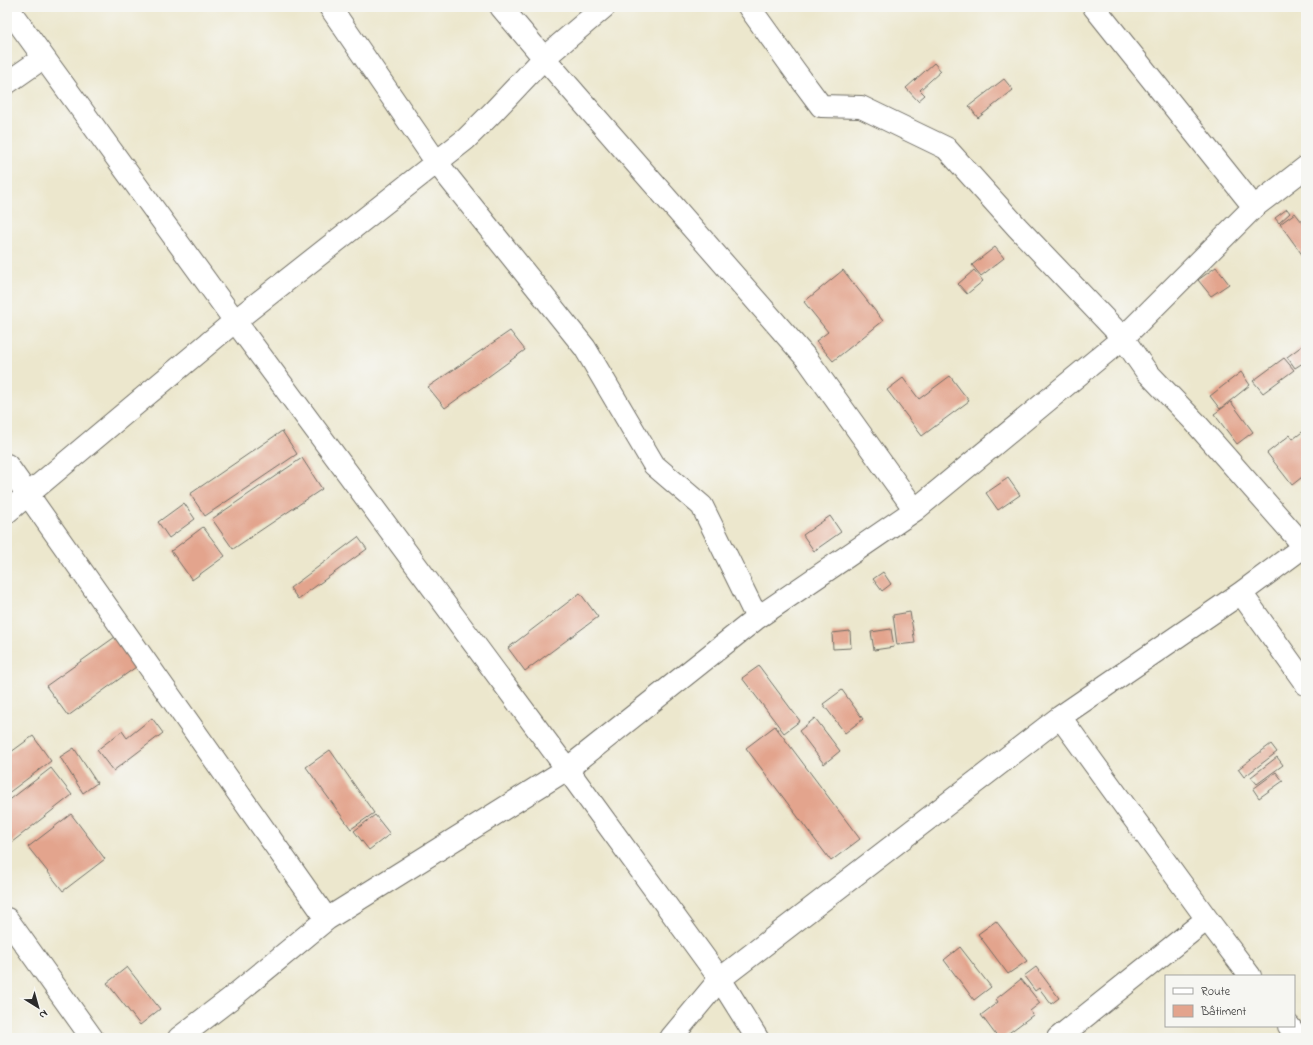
<svg xmlns="http://www.w3.org/2000/svg" width="1313" height="1045" viewBox="0 0 1313 1045" font-family="'Indie Flower',sans-serif">
<style>
.building{fill:#e3a48d}
.lines{fill:none;stroke-linecap:round;stroke-linejoin:round}
.minor-casing{stroke:#6f6d64;stroke-width:24}
.minor{stroke:#fff;stroke-width:22}
</style>
<rect width="100%" height="100%" fill="#f6f6f2"/>
<filter id="ink" filterUnits="userSpaceOnUse"><feTurbulence type="fractalNoise" baseFrequency=".025" numOctaves="2"/><feDisplacementMap in="SourceGraphic" scale="8" xChannelSelector="R" yChannelSelector="G"/><feConvolveMatrix kernelMatrix="1 2 1 2 8 2 1 2 1" color-interpolation-filters="sRGB"/></filter>
<filter id="wash" filterUnits="userSpaceOnUse"><feTurbulence type="fractalNoise" baseFrequency=".012" numOctaves="4" result="noise"/><feDisplacementMap in="SourceGraphic" scale="16" xChannelSelector="R" yChannelSelector="G"/><feGaussianBlur stdDeviation="0.9" result="paint"/><feColorMatrix in="noise" values="0 0 0 0 0 0 0 0 0 0 0 0 0 0 0 0 0 1.4 0 .05"/><feComposite in="paint" operator="in"/></filter>
<g filter="url(#wash)">
<rect width="100%" height="100%" fill="#ece7cd"/>
<g id="blocks">
<path class="building" d="M934,63L941,71L920,90L925,95L918,101L906,88Z
M1004,79L1013,90L978,118L969,106Z
M1287,209L1290,213L1279,223L1275,218Z
M1295,213L1306,227V260L1280,224Z
M995,247L1004,258L981,276L972,265Z
M1216,267L1229,284L1211,296L1198,280Z
M843,270L883,321L833,361L816,341L828,332L804,302Z
M974,270L983,281L967,294L958,284Z
M510,331L525,350L445,408L428,387Z
M1306,343V361L1295,368L1287,357Z
M1284,358L1294,370L1263,393L1253,381Z
M1241,372L1250,385L1220,409L1210,396Z
M950,376L969,401L922,436L887,390L903,378L919,399Z
M1231,402L1253,432L1237,444L1214,414Z
M1305,430L1306,432V474L1292,485L1267,453L1290,435L1293,439Z
M282,431L297,454L205,516L190,494Z
M302,458L322,489L233,549L212,519Z
M1008,478L1020,495L998,510L986,493Z
M184,503L195,519L169,538L158,522Z
M830,516L841,532L814,551L803,535Z
M203,527L225,556L192,580L171,551Z
M358,537L367,549L298,599L290,588Z
M883,572L891,584L882,591L873,579Z
M580,593L598,617L525,671L508,648Z
M910,612L915,643L897,645L893,615Z
M891,629L894,647L874,650L871,632Z
M850,631L851,648L833,649L832,633Z
M115,637L136,667L68,716L46,686Z
M759,666L800,721L784,733L742,678Z
M842,690L863,719L845,733L823,704Z
M152,718L163,733L113,771L97,750L122,731L127,738Z
M815,718L840,751L824,764L799,731Z
M775,726L860,839L831,861L746,748Z
M33,736L51,761L7,794V755Z
M1271,744L1277,752L1244,777L1238,769Z
M74,748L97,783L83,793L60,757Z
M330,750L374,813L351,829L306,767Z
M1277,757L1283,765L1257,784L1251,777Z
M51,768L72,795L7,846V802Z
M1276,772L1283,781L1259,798L1253,789Z
M71,814L105,859L63,891L28,847Z
M375,815L390,834L369,850L354,831Z
M996,921L1027,961L1008,974L978,934Z
M960,947L991,987L974,1000L944,960Z
M127,967L160,1009L140,1025L107,983Z
M1036,967L1059,998L1051,1004L1039,988L1035,991L1024,976Z
M1021,979L1040,1003L1030,1011L1033,1015L1002,1038H998L981,1015L998,1002L996,999Z"/>
</g>
</g>
<g filter="url(#ink)">
<use href="#blocks" fill-opacity="0" stroke="#6f6d64" stroke-width="1"/>
<g class="lines">
<g class="minor-casing">
<path id="minor" d="M7,7L235,321L567,769L720,979L757,1038
M330,7L437,163L585,348L654,465L702,506L757,618
M501,7L544,58L807,359L915,510
M749,7L795,71L821,106L861,107L946,148L1017,227L1123,338L1146,371L1194,421L1304,546
M1094,7L1254,207
M7,83L43,58
M7,465L327,919
M7,512L235,321L466,139L493,112L544,58L604,7
M1241,593L1306,684
M1060,717L1207,919L1250,976
M7,919L92,1038
M1289,1026L1298,1038
M179,1038L230,999L327,919L567,769L757,618L915,510L1123,338L1254,207L1306,167
M671,1038L720,979L1060,717L1241,593L1306,545
M1058,1038L1207,919"/>
</g>
<use href="#minor" class="minor"/>
</g>
</g>
<rect width="1313" height="1045" fill="none" stroke="#f6f6f2" stroke-width="24"/>
<rect x="1165" y="975" width="130" height="52" fill="#f6f6f2" stroke="#a5a5a2"/>
<rect x="1173" y="988" width="20" height="6" fill="#ffffff" stroke="#a5a5a2"/>
<text x="1201" y="995" font-size="12" fill="#2b2b2b">Route</text>
<rect x="1173" y="1005" width="20" height="12" fill="#e3a48d" stroke="#a5a5a2"/>
<text x="1201" y="1015" font-size="12" fill="#2b2b2b">Bâtiment</text>
<g transform="translate(38 1007) rotate(143)" stroke="#f6f6f2" stroke-width="3" paint-order="stroke">
<path d="M0-3L7 15L0 10L-7 15Z" fill="#2b2b2b"/>
<text y="-6" font-size="11" font-weight="bold" text-anchor="middle" fill="#2b2b2b">N</text>
</g>
</svg>
